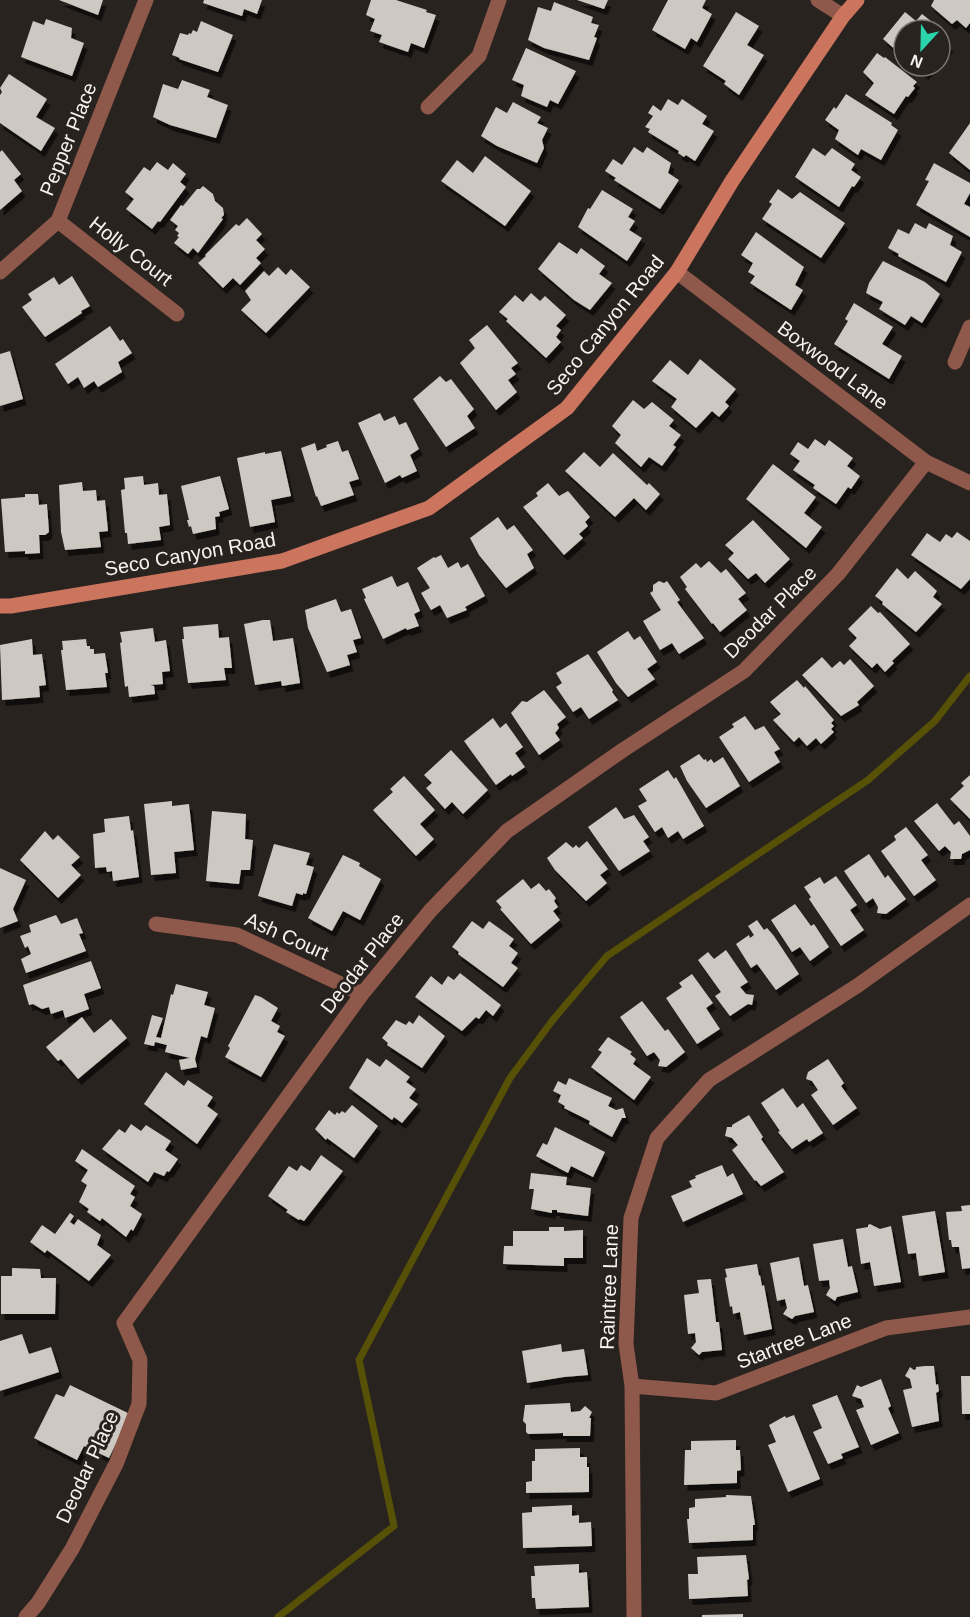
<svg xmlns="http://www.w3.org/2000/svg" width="970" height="1617" viewBox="0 0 970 1617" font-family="Helvetica,sans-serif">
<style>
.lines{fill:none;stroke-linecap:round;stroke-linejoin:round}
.stream{stroke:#575007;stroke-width:7}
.building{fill:#cdc9c2;filter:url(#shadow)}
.street{stroke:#8e584a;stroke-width:15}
.secondary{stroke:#cb745e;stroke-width:15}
.labels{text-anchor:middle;stroke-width:6;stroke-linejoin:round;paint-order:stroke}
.street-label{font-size:20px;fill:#f7f3f1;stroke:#28231f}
</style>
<defs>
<filter id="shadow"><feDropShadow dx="3.5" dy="6" stdDeviation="0" flood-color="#0009"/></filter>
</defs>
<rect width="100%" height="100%" fill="#28231f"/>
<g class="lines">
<path class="stream" d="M278,1617L394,1526L359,1360L510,1078L552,1021L607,956L868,780L935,721L970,676"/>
</g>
<path class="building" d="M59,0H103L98,15Z
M204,0H262L257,14L244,9L242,16L203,3Z
M371,0H396L427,10L426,12L436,15L424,48L411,43L408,52L379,42L382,35L370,31L375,19L366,15Z
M577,0H608L604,9Z
M668,0H706L702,8L712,14L697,42L691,38L685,49L652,30Z
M934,0H970V23L966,28L957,20L952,24L931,6Z
M554,2L593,17L591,23L599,25L594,37L597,38L589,60L544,48L528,40L538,7L551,11Z
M736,12L759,26L747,45L764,55L739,95L724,84L726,81L703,66Z
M905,12L916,21L922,14L946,33L941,38L950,46L942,55L940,54V30H904V57L883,39Z
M46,19L72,28L71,38L84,43L72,76L21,57L33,21L44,25Z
M201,21L233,35L218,72L179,59L180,58L172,55L180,33L188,35L189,33L191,34L193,30L197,32Z
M526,48L576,71L558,104L550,100L547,107L521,96L524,85L512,80Z
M877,53L884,58L885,57L917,82L913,86L915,88L908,97L906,96L894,114L865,95L874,83L863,72Z
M915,66H932L925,74Z
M9,74L47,99L36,117L55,128L41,151L0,123V95L2,92L0,88Z
M182,80L210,90L207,97L228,105L216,138L170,125L153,117L163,84L178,89Z
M846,94L892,123L891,125L898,130L881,160L861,149L858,155L835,139L839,130L825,120L834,107L836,109Z
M668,99L678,105L682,99L707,116L702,124L714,131L695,161L686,155L684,157L678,153L679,151L648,132L650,129L645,127L653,116L648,113L653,105L661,111Z
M513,102L541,117L537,123L548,128L542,140L544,148L537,163L497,146L481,136L496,107L507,113Z
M970,123V170L949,153Z
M634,147L643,153L647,147L671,163L668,173L679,180L660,209L614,180L616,178L605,171L613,159L622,165Z
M813,148L825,156L832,148L855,164L851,170L861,177L854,187L852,186L839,207L795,177Z
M2,150L21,174L14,180L22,191L0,210V152Z
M485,156L531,191L505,226L441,181L457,160L473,173Z
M157,162L168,170L173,163L186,174L180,182L186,187L160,222L158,221L152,229L126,209L134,199L125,192L144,167L150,171Z
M934,163L970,183V193L964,204L970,207V237L916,205L929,181L925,180Z
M203,186L213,194L215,201L223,208L224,215L221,218L223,219L198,253L193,248L188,254L174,243L179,237L177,236L179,233L175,230L178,226L170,220L181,205L183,206L197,189H200Z
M778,189L792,199L800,192L845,223L821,258L762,219L772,204L769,202Z
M602,190L633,209L628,217L635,221L629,230L642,238L627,261L578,227L588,208L590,209Z
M247,218L262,234L256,240L265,249L256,258L261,263L240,285L233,278L223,288L198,263L206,256L205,255L236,224L239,226Z
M915,223L926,229L929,223L953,236L950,245L962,252L946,282L898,256L899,254L888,248L898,229L909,234Z
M756,232L804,267L795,285L803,290L791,310L750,283L755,276L748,272L753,263L741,255Z
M559,242L577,254L581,248L605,266L599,274L612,283L590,310L574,300L538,269Z
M883,261L925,282L940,294L922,323L911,316L905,325L879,309L883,302L866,293L869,283Z
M278,267L286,275L291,269L310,287L266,333L241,310L251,300L245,291L264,271L269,276Z
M72,276L90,306L81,311L82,313L45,337L22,307L32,300L28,294L54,277L59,285Z
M531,293L540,301L545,296L566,315L556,326L561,330L556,337L561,342L546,358L506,321L508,319L499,312L515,295L523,302Z
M854,303L893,327L882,344L902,356L889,379L834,344L848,321L845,319Z
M487,325L518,363L511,368L516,374L508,380L517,392L496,410L460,363L475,348L469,340Z
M110,326L120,341L123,339L132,353L118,362L122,372L98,387L94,381L84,388L78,377L68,384L55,364Z
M10,351L23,399L0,406V354Z
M700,359L736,389L725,402L729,406L719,417L712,411L696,428L671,407L677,399L652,381L670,360L688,375Z
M440,376L446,382L451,379L474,409L467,416L475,428L446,447L413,399Z
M633,400L644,409L652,402L674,420L669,426L681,435L673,445L676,447L662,466L649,457L641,467L615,443L621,435L612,426Z
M380,413L384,421L395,416L399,425L406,422L419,449L410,455L417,471L402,478L400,475L385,483L358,423Z
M815,439L825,446L829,440L853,458L847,466L860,476L851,489L848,487L836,504L813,488L815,485L793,470L800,461L790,454L798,442L808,449Z
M338,441L342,452L348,450L359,479L349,482L354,495L321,506L317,496L316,497L301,448L315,443L317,451L327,447L326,445Z
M281,451L291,496L271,500L275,522L250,527L237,458L265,452V454Z
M584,452L600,467L613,453L647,485L649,483L660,494L646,510L634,498L615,517L565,471Z
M773,464L816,497L804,513L822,527L806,548L746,499Z
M143,476L144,485L158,483L159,495L167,494L170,525L159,527L161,540L128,544L127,533H125L121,490L125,489L124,478Z
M220,476L229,509L219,512L220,516L215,517L216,529L193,534L191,526L189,527L187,520H189L181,486Z
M82,482L83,491L96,490L97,501L105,500L108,531L99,532L101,547L65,550L61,532L59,485Z
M548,483L559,496L568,491L590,517L585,522L588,526L579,534L583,538L564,555L523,507L538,496L536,493Z
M25,494H38L39,505L47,504L49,532L45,535H39L40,553L25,554V551L5,552L1,499L25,497Z
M498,517L507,530L514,525L533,550L527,554L534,568L506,588L479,555L470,538Z
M753,520L790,559L765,583L756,573L748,579L728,559L734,553L725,545Z
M957,532L970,541V579L961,589L911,555L927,533L940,542L946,534L952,538Z
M441,555L448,568L458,562L461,568L468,564L485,596L465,607L467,610L447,618L440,605L431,610L421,593L430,588L417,568L434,557L435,558Z
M709,561L721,573L726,569L746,593L738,599L747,610L720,632L713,623L712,624L685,589L687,587L680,577L696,563L701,568Z
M897,568L908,579L915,571L937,591L933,597L942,604L916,632L882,604L883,602L875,596Z
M392,576L397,587L408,582L420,611L414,614L419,626L407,630L406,628L383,639L364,599L366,598L362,589Z
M659,581L664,583L667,581L680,600L677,602L704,638L679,654L672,643L660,650L643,621L661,610L650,593L653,591V585Z
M336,599L341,612L351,609L361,638L353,640L357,652L347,655L350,665L327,672L308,628L305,610Z
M871,606L878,613L880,612L910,644L892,661L894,663L885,672L877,663L872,668L849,646L857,638L848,629Z
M263,620H270L273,641L293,638L300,683L282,686L281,681L255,685L244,624Z
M218,624L219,638L229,637L232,668H224L226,680L188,683L182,639H184L183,627Z
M153,628L155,642L166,640L170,671L162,672L163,684L150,685L154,686L155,694L129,697L128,686L125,687L120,643L122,642L120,632Z
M628,631L634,640L640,636L657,662L647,669L655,679L628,697L616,683L597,652Z
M32,639L33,655L42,654L46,685L39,686L40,697L2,700L0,645Z
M86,639L87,646H90V649H94V654L105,653L108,673H105L107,687L66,690L61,650H63L62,641Z
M588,654L613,690L612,692L618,700L589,719L581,707L573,712L556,687L562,683L556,673Z
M822,657L832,668L840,661L844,665L850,659L874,686L857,702L859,705L841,716L802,675Z
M797,680L804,688L805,686L834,720L831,723L834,726L831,729L834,732L821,744L816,738L807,746L799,737L794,742L773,720L781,714L770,702Z
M544,690L566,717L557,724L559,728L555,733L560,740L539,755L511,713L522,701L527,702Z
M745,716L755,730L764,726L780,749L774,752L780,762L749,782L719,737L734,727L732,724Z
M493,718L500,728L506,723L523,747L515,753L525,767L512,776L511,774L496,785L464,741Z
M451,750L488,790L463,814L452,802L445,809L426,788L432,783L424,775Z
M699,754L704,760L706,759L707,762L711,759L714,763L723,757L740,786L706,808L687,781L680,766Z
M668,770L674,779L676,777L704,826L683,839L678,831L668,838L662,827L655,832L638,806L647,801L639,789Z
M970,775V819L950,799L964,786L961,783Z
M404,776L435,810L420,824L434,839L416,856L373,810L393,792L390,789Z
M172,801V806L189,804L194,850L174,852L176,873L151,875L144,804Z
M937,803L954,825L959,821L970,836V850L962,854L961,859H950L951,852L945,846L939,851L914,821Z
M616,807L624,819L634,815L649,837L643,841L650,851L619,871L588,827Z
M212,811L246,814L245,839L253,840L250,870H241L239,884L206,881Z
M129,816L131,831L133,830L139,877L113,881L112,871L107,872L106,867L95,868L93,834L105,832L104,819Z
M906,827L928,855L921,860L936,880L914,896L881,851L896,840L894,836Z
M45,831L53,840L58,835L80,857L71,865L81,875L58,898L20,860Z
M587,841L608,869L600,875L607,883L586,901L555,870L547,858L566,842L573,848L576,845L579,848Z
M274,844L310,853L306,865L314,867L306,894L303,893V895L296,893L292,906L258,896Z
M869,854L885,878L888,875L906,899L886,914L877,913L878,907L873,898L866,903L844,871Z
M343,855L360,863L359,866L381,879L360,920L343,911L332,931L308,918Z
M0,868L26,880L13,909L18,921L0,928Z
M836,876L857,905L850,910L864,930L841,946L809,899L811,897L804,887L820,877L824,884Z
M523,879L531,889L539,883L546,891L549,889L556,898L554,901L558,907L553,911L560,920L531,944L500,909L502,908L496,901Z
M795,904L811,926L814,924L829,947L810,961L800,947L792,952L771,920Z
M56,915L61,924L77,918L83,933L79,934L86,951L26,973L21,959L31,954L28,946L25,948L20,936L31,932L29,925Z
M757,920L764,930L767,928L774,936L799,974L776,990L757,964L751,968L736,944L749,935L750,938L754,935L748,926Z
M472,921L483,929L489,921L514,939L509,946L518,953L511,963L518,968L503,987L458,954L459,952L452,947Z
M726,950L748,982L740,987L746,994L754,995L752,1005L748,1004L730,1016L715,996L721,992L698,960L708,952L714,959Z
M91,961L101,988L84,994L89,1009L65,1018L63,1010L51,1014L49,1007L42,1009L33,1004L29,1005L23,985Z
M460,973L501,1005L493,1016L486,1010L479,1019L476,1017L462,1031L415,997L431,976L442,985L448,976L454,980Z
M692,974L713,1003L706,1008L720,1029L697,1044L666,998L682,987L679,983Z
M176,984L208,992L204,1005L215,1008L207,1038L201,1036L195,1059L197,1067L181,1070L179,1060L190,1058L165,1052L167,1045L155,1042L154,1046L144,1044L152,1015L163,1018L156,1037L161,1038L171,994L173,995Z
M255,995L261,997L278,1008L271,1021L280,1026L277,1032L285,1036L261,1077L225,1057L230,1048L228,1046Z
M642,1001L665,1031L668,1029L685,1052L666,1067L658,1066L660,1060L654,1052L647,1056L620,1017Z
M419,1015L445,1036L422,1068L387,1045L388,1043L382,1038L396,1020L406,1025L409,1021L413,1024Z
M82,1017L94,1033L111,1019L127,1038L78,1079L61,1059L58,1061L46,1047Z
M608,1037L632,1052L630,1054L636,1059L633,1064L651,1077L634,1100L591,1067L602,1052L598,1050Z
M367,1058L380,1067L386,1059L410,1077L406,1082L416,1089L409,1098L418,1104L402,1123L394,1117L392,1120L349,1088Z
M828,1059L844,1083L841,1086L857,1108L833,1125L811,1095L818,1090L812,1081L806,1079L808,1072Z
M166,1072L184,1086L188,1080L213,1097L207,1106L218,1114L197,1144L144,1104Z
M569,1078L612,1098L608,1106L616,1110L623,1108L626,1118H622L612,1137L589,1124L590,1121L564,1108L565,1106L558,1102L561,1095L553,1091L558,1081L566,1085Z
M783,1088L797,1108L803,1103L823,1133L809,1142L807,1139L792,1149L778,1132L780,1131L761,1103Z
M352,1105L378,1126L354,1158L327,1138L326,1140L315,1129L329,1110L335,1115L337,1112L339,1114L342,1111L345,1113Z
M749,1115L763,1137L761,1139L784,1172L761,1186L756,1180L755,1181L732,1150L738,1145L732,1138L725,1136L727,1127H732V1125Z
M131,1124L141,1131L146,1125L171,1141L165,1150L178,1159L169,1172L167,1171L164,1176L154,1172L148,1182L102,1149L119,1129L125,1133Z
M555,1127L605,1152L593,1177L571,1166L568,1173L536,1156L543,1143L547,1145Z
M82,1149L135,1186L130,1194L135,1197L130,1206L142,1214L133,1231L131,1229L126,1237L102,1218L100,1221L87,1212L89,1209L79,1202L87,1185L81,1181L88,1170L75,1161Z
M321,1155L343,1171L304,1221L300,1219L299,1220L286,1212L288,1210L268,1196L289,1166L297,1171L301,1165L310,1171Z
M722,1165L727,1177L733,1173L743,1194L683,1222L671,1196L692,1187L689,1181L696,1178L695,1176Z
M531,1173L567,1177L566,1185L591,1188L588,1216L557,1212V1210H552V1213L531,1209L534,1189H529Z
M970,1205V1268L962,1269L959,1247H952L951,1240H949L946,1212L962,1211L961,1206Z
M935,1211L945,1272L919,1276L916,1253L908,1254L902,1216Z
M70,1213L74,1216L70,1222L74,1225L78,1219L101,1235L97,1245L111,1255L89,1281L47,1250L45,1253L30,1242L42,1225L55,1234Z
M870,1224L880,1229L891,1226L901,1282L874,1286L870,1262L861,1264L856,1229L868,1227V1225Z
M549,1227H564V1231L583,1230V1258H564V1266L503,1264L504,1246H513V1231H549Z
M843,1239L848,1267L852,1266L858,1292L837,1297L835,1301L826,1295L830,1288L829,1280L819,1281L813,1244Z
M799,1257L804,1286L808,1285L814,1312L795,1316L792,1319L783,1314L787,1308L785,1299L777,1301L770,1263Z
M757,1264L759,1276L760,1275L762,1286L764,1285L772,1329L744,1335L740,1312L733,1314L732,1306L730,1307L725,1278L727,1277L725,1269Z
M12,1268L40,1269L41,1278H56L55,1314H1V1276H12Z
M711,1279L716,1322H719L722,1350L702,1352L699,1355L691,1348L696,1342L695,1333L688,1334L684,1295L699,1293L697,1280Z
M22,1334L29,1354L51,1347L59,1372L0,1391V1341Z
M561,1344L562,1352L584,1349L588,1375L564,1377L527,1383L522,1351Z
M925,1366H934L936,1385L938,1384L939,1391L936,1393L939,1421L912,1427L903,1390L912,1388L910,1379L905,1376L910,1367L914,1370L916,1369V1367Z
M961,1376H970V1414H962Z
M881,1379L891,1406L888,1408L899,1433L871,1445L856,1410L864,1407L861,1399L852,1396L857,1385L861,1387Z
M70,1385L130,1414L109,1458L84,1446L77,1460L34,1438L56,1394L64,1397Z
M837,1395L859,1447L841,1454L843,1458L828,1464L813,1432L822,1428L812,1405Z
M570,1403L571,1412L580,1411L585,1406L592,1412L589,1418H591L590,1436H563V1433L528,1434L526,1432V1424L523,1421L525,1405Z
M794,1415L820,1479L788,1492L768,1445L776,1442L769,1425L785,1416L786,1418Z
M736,1440V1450H740L741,1470L737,1471V1483L684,1485L685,1450H691V1441Z
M580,1448V1457H587V1467H589V1492L526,1493V1482L532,1481V1461H535V1449Z
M726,1495L751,1496L755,1525H753V1540L689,1543L687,1519H689V1508L695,1507V1499L726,1497Z
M572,1505V1516L579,1515V1523L591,1522L592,1546L523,1548L522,1513L532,1512V1507Z
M746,1555L749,1579L747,1580L748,1596L689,1599L688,1574H698L697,1557Z
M579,1564V1573L587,1572L589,1607L536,1609L535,1598H532L531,1576H535L534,1566Z
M743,1614V1617H702V1615Z"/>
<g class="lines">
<path class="street" d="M818,0L843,16
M428,107L479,56L499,0
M58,221L177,314
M0,272L58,221L146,0
M677,272L926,462L970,483
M955,362L970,327
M156,924L237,935L362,994
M632,1386L716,1393L886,1328L970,1317
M26,1617L38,1603L72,1549L116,1464L139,1404L140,1360L124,1323L362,994L430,911L507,831L623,750L744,671L838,574L926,462
M634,1617L632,1386L626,1344L631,1218L657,1138L709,1080L857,986L970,905"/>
<path class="secondary" d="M0,606H11L282,561L429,508L567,408L677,272L732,181L843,16L857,0"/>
</g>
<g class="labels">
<g class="street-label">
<text transform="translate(68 139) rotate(-68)" y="7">Pepper Place</text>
<text transform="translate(131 251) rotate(38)" y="7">Holly Court</text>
<text transform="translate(605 325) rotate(-51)" y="7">Seco Canyon Road</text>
<text transform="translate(833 365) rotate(37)" y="7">Boxwood Lane</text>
<text transform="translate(190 554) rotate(-10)" y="7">Seco Canyon Road</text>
<text transform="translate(770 612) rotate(-45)" y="7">Deodar Place</text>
<text transform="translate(287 936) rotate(24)" y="7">Ash Court</text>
<text transform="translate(362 963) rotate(-52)" y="7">Deodar Place</text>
<text transform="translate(609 1287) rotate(-88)" y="7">Raintree Lane</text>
<text transform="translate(794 1341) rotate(-21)" y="7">Startree Lane</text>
<text transform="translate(87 1467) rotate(-65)" y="7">Deodar Place</text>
</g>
</g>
<g transform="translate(922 48) rotate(202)"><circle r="28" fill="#28231f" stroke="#7b7673" stroke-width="1.5"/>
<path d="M0-4.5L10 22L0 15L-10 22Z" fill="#2ad5ac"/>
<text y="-9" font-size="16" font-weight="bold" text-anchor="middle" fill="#f7f3f1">N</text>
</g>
</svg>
